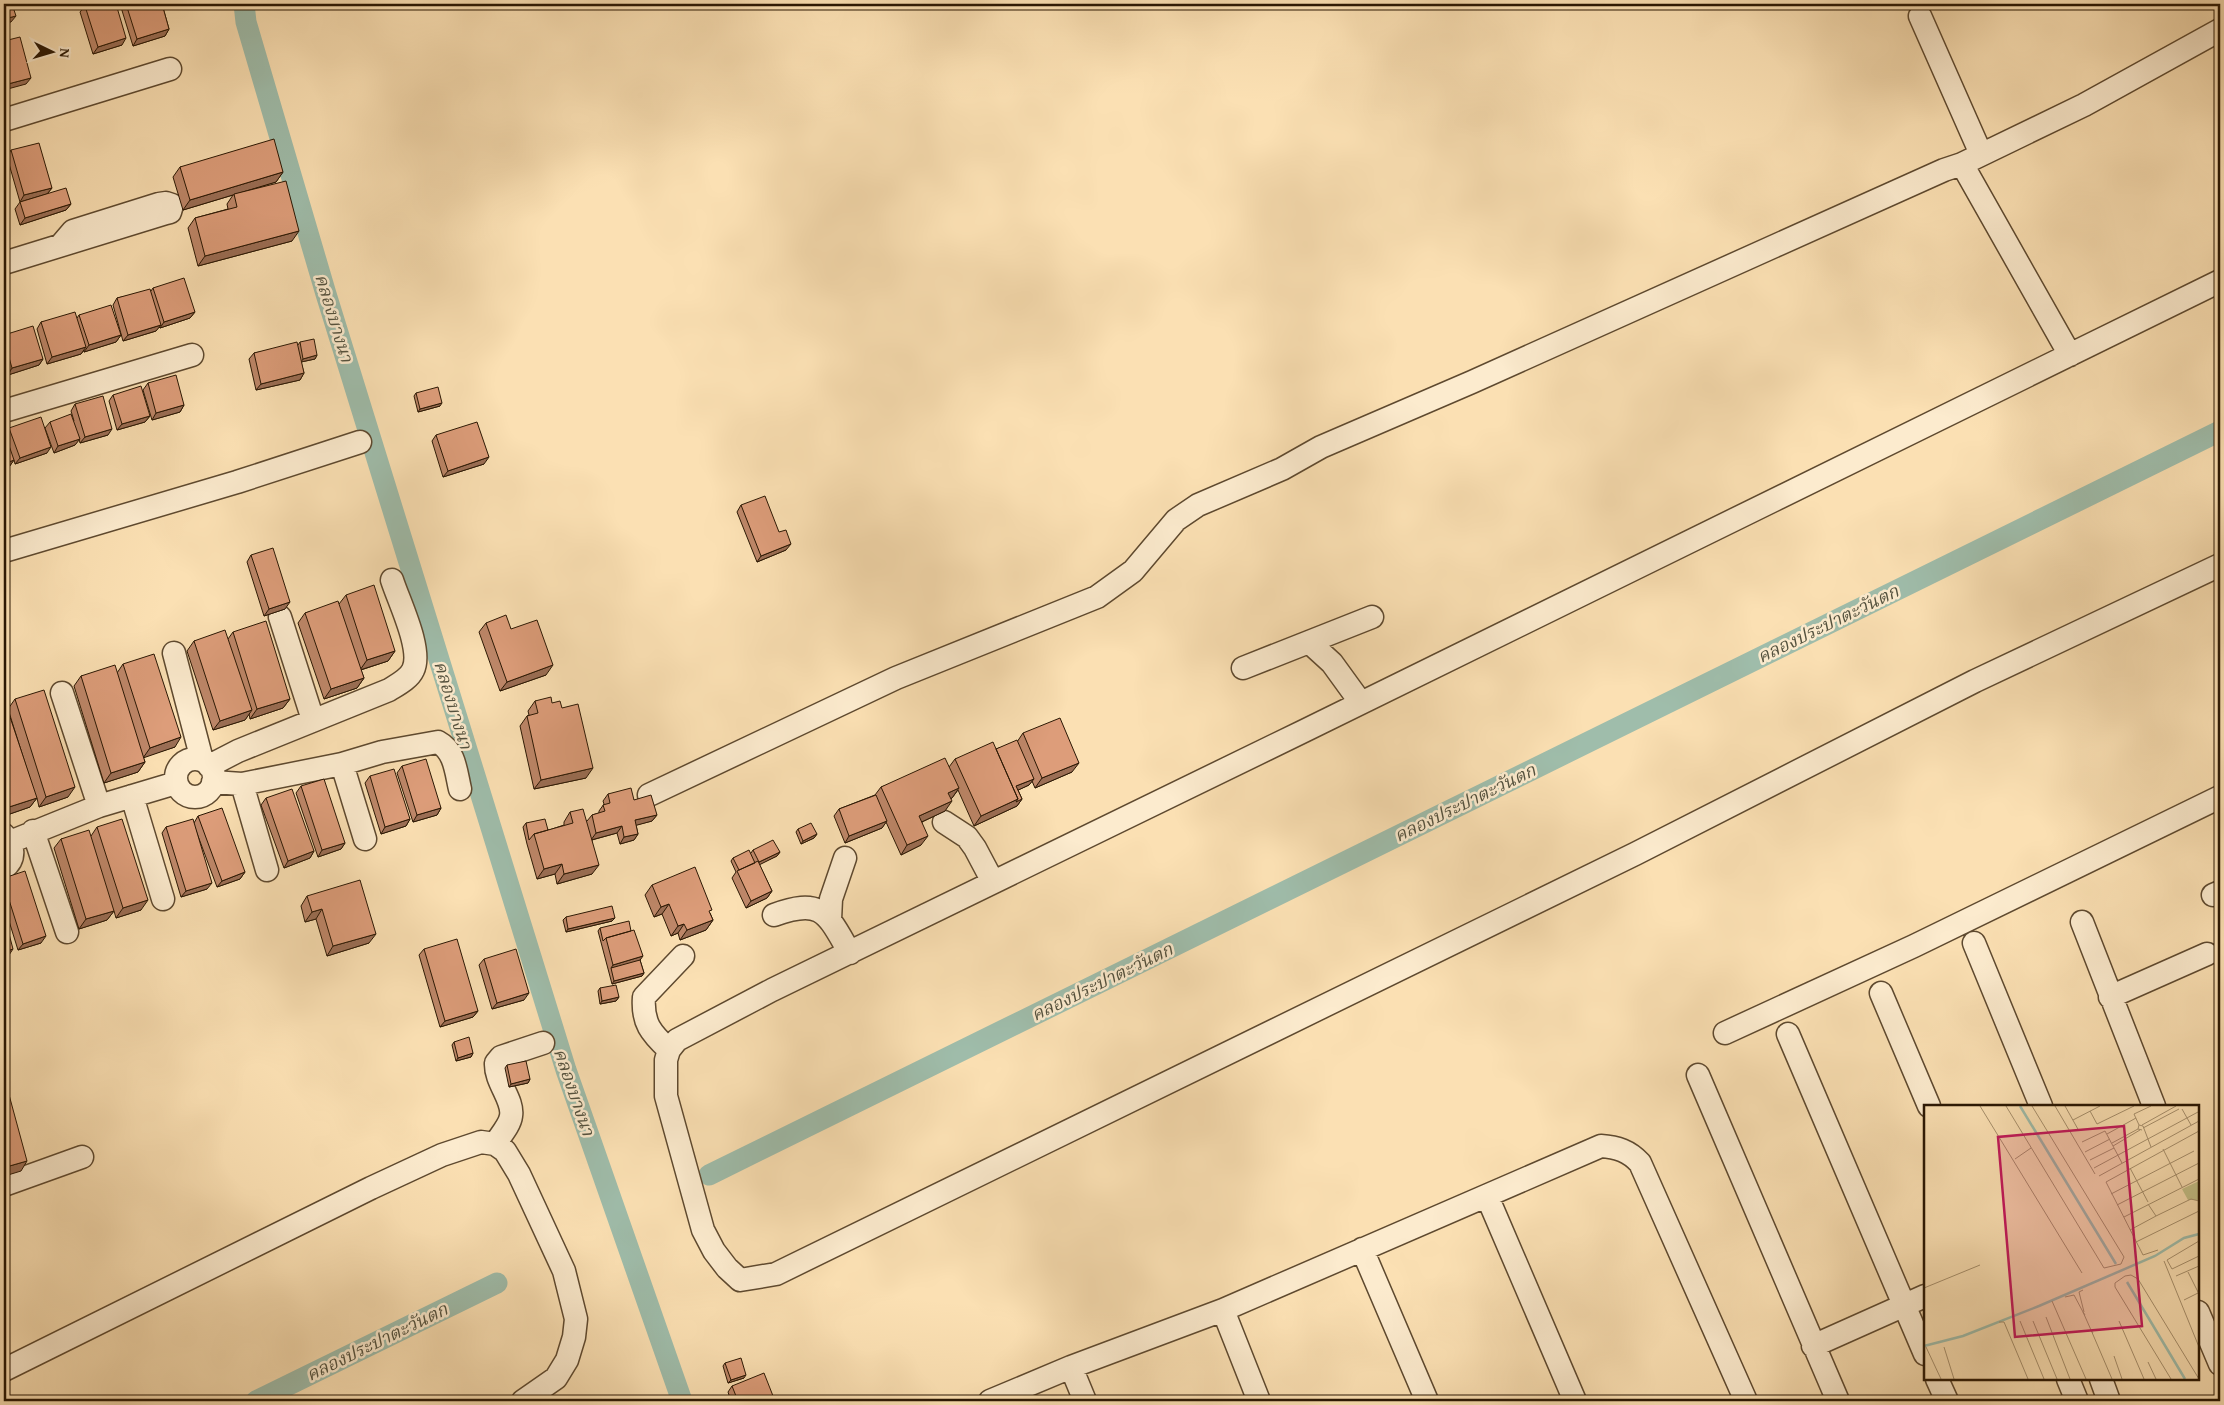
<svg xmlns="http://www.w3.org/2000/svg" width="2224" height="1405" viewBox="0 0 2224 1405" font-family="'Gentium Book Plus','Noto Serif Thai',serif">
<style>
.lines{fill:none;stroke-linecap:round;stroke-linejoin:round}
.canal{stroke:#9fbdab;stroke-width:21}
.minor-casing{stroke:#5e492f;stroke-width:25}
.minor{stroke:#fcebce;stroke-width:22}
.wall{fill:#be8769;stroke:#2a1703}
.shaded-wall{fill:#9b6e55;stroke:#2a1703}
.building{fill:#dd9d7a;stroke:#2a1703}
.labels{text-anchor:middle;stroke-width:5;stroke-linejoin:round;paint-order:stroke}
.water-label{font-size:18px;font-style:italic;fill:#53513e;stroke:#fcebce}
.inset-river{fill:none;stroke:#9fbdab;stroke-width:2.5}
.inset-road{fill:none;stroke:#a7906d;stroke-width:1}
.view{fill:#c2185b;fill-opacity:0.15;stroke:#c2185b;stroke-width:2.5}
.inset-edge{fill:none;stroke:#2a1703;stroke-width:2.5}
</style>
<rect width="100%" height="100%" fill="#fbe0b3"/>
<filter id="stains"><feTurbulence type="fractalNoise" baseFrequency=".004" numOctaves="4"/><feColorMatrix values="0 0 0 0 .2 0 0 0 0 .09 0 0 0 0 .02 0 0 0 .5 -.17"/></filter>
<radialGradient id="worn" r=".72"><stop offset=".6" stop-color="#630" stop-opacity="0"/><stop offset="1" stop-color="#630" stop-opacity=".3"/></radialGradient>
<g class="lines">
<path class="canal" d="M244,4L246,22L326,294L566,1070L682,1401
M709,1175L2220,431
M256,1401L497,1283"/>
<g class="minor-casing">
<path id="minor" d="M1920,16L1981,154
M4,120L170,69
M1962,164L2070,355
M4,263L166,213L170,212L172,205L166,203L159,204L73,231L61,245
M2220,281L1304,731L772,990L677,1040L669,1050L666,1060V1096L703,1230L714,1251L727,1268L740,1280L776,1274L1635,854L1975,681L2220,565
M4,411L192,355
M4,551L237,482L360,442
M280,617L313,720
M1309,642L1332,663L1361,703
M174,653L202,760
M1243,668L1372,617
M62,693L99,806
M176 778a19 19 0 1 1 38 0a19 19 0 1 1-38 0Z
M342,764L365,839
M209,766L238,751L389,690C397,685 409,679 413,670C423,650 399,602 392,580
M213,782L242,784L342,764L382,752L438,742C455,751 456,772 460,789
M242,784L267,870
M649,795L896,678L1097,597L1133,571L1176,520L1198,505L1282,469L1321,447L1472,382L1944,170L1962,164L2084,105L2220,30
M132,796L163,899
M944,822L967,837L975,848L993,882
M33,831L67,932
M4,835C14,845 16,859 4,868
M10,842L99,806L176,783
M2213,895L2220,892
M774,915C823,897 827,914 850,953
M830,920L831,899L845,858
M2082,922L2154,1106
M1974,943L2041,1106
M1881,993L1929,1106
M2110,997L2207,954
M1725,1033L1914,946L2220,797
M1788,1034L1925,1354
M669,1050C651,1033 642,1023 644,997L683,956
M1698,1075L1838,1401
M495,1144C500,1136 510,1125 511,1116C514,1100 495,1082 496,1063L501,1057L543,1043
M4,1185L82,1157
M1487,1196L1575,1401
M1362,1249L1427,1401
M1223,1310L1259,1401
M2198,1312L2220,1364
M1813,1346L1925,1296
M1071,1367L1085,1401
M4,1370L371,1188L442,1155L481,1142L495,1144L505,1151L519,1174L564,1271L576,1319L574,1337L567,1360L556,1378L523,1401
M1937,1379L1947,1401
M2068,1379L2077,1401
M2101,1379L2109,1401
M990,1401L1071,1367L1223,1310L1601,1146C1617,1147 1629,1151 1640,1163L1746,1401"/>
</g>
<use href="#minor" class="minor"/>
</g>
<path class="wall" d="M120,4H162L169,29L165,36L133,46Z
M85,6L122,45L93,54L80,12Z
M11,150L52,188L47,194L71,204L66,210L20,225L15,209L20,202L37,197L20,202L7,157Z
M180,167L283,172L276,182L249,190L292,241L198,266L188,228L195,218L228,209L227,204L233,195L183,210L173,177Z
M153,288L195,312L190,318L160,328L159,327L156,331L123,341L113,305L117,298L151,291Z
M79,315L121,335L116,342L84,352V350L81,354L47,364L37,329L41,322L77,318Z
M4,335L43,359L39,365L8,375L7,373L4,377Z
M300,342L317,355L315,359L301,362L304,373L300,380L256,390L249,359L254,353L298,345Z
M148,383L184,405L180,412L152,420L143,390Z
M416,393L440,406L418,412L414,396Z
M113,395L150,416L145,422L117,430L109,401Z
M75,404L108,435L80,443L79,439L75,445L54,453L45,428L50,422L74,421L71,411Z
M9,428L47,453L15,464L14,460L9,467L4,469V431L5,434Z
M436,435L484,464L443,477L432,441Z
M741,505L786,550L757,562L737,512Z
M251,555L285,609L264,616L247,562Z
M346,595L395,651L388,661L361,670L364,678L357,688L324,699L298,623L305,613L339,604Z
M486,623L511,629L546,675L500,691L479,632Z
M233,632L290,699L283,708L250,719L249,714L245,720L213,730L187,651L194,641L228,639Z
M123,664L175,747L143,757L145,762L138,772L104,783L74,686L81,676L117,673Z
M15,699L68,797L39,807L37,798L30,807L4,816V703L32,785L8,709Z
M535,701L562,708L586,778L534,789L520,726L527,716L529,715L528,711Z
M1023,733L1072,772L1035,788L1032,781L1029,785L1018,790L1022,799L1017,806L974,826L958,790L952,798L951,799L945,811L922,822L921,845L901,855L886,822L882,828L845,843L834,816L839,809L875,795L881,787L949,767L955,759L996,749L1017,742Z
M402,766L441,808L437,815L413,822L397,773Z
M370,776L410,819L406,826L381,834L365,783Z
M301,786L345,843L341,849L318,857L296,793Z
M608,794L634,800L657,815L652,821L636,825L638,834L634,840L620,844L617,833L592,840V874L557,884L555,874L537,879L527,844L523,827L526,823L549,830L564,825V822L570,812L587,821L592,815L599,813V811L604,804L603,801Z
M266,798L314,851L310,858L284,868L261,805Z
M198,816L245,872L240,879L217,887L195,828L207,889L181,897L162,833L166,827L194,823Z
M97,827L141,910L116,918L114,911L107,920L79,929L54,848L61,839L91,836Z
M798,829L817,834L814,838L801,844L796,832Z
M753,850L780,852L777,856L759,864L772,891L767,898L746,908L732,878L736,872L731,861L733,858L751,853Z
M4,878L41,943L18,950L4,905Z
M652,885L710,913L713,920L706,930L680,940L678,933L671,936L662,914L654,917L645,895Z
M307,896L369,943L327,956L316,919L305,922L301,906Z
M566,917L612,921L566,932L563,920Z
M600,928L640,960L644,973L642,976L612,984L598,931Z
M424,949L478,1011L473,1017L440,1027L419,955Z
M484,959L524,1000L492,1009L479,965Z
M600,988L619,997L616,1001L600,1004L598,991Z
M454,1042L473,1053L471,1057L456,1061L452,1045Z
M507,1065L530,1079L528,1083L509,1087L505,1068Z
M725,1363L744,1378L728,1383L723,1366Z
M732,1386L775,1401H731L728,1392Z"/>
<path class="shaded-wall" d="M16,16L11,22L4,24V19Z
M169,29L165,36L133,46L137,39Z
M126,38L122,45L93,54L98,47Z
M31,78L26,84L4,90V85Z
M9,102L4,109V104Z
M283,172L276,182L183,210L190,200Z
M52,188L47,194L20,202L24,195Z
M71,204L66,210L20,225L25,218Z
M299,231L292,241L198,266L205,256Z
M195,312L190,318L160,328L164,322Z
M161,325L156,331L123,341L128,335Z
M121,335L116,342L84,352L89,345Z
M86,347L81,354L47,364L52,357Z
M317,355L315,359L301,362L303,359Z
M43,359L39,365L8,375L12,368Z
M10,370L5,377H4V372Z
M304,373L300,380L256,390L261,384Z
M442,403L440,406L418,412L420,409Z
M184,405L180,412L152,420L156,413Z
M150,416L145,422L117,430L122,424Z
M112,429L108,435L80,443L85,437Z
M80,439L75,445L54,453L58,446Z
M51,447L47,453L15,464L20,458Z
M489,457L484,464L443,477L448,471Z
M14,460L9,467L4,469V464Z
M791,544L786,550L757,562L761,556Z
M290,602L285,609L264,616L269,609Z
M395,651L388,661L360,670L367,660Z
M553,665L546,675L500,691L507,682Z
M364,678L357,688L324,699L331,689Z
M290,699L283,708L250,719L257,709Z
M252,710L245,720L213,730L220,721Z
M181,737L175,747L143,758L150,748Z
M145,762L138,772L104,783L111,773Z
M1079,763L1072,772L1035,788L1042,778Z
M593,768L586,778L534,789L541,780Z
M1034,779L1029,785L1012,793L1016,786Z
M75,787L68,797L39,807L46,797Z
M959,788L952,798L941,803L948,793Z
M37,798L30,807L4,816V811L6,808Z
M1018,799H1022L1017,806L974,826L981,816Z
M952,801L945,811L913,826L919,816Z
M441,808L437,815L413,822L417,815Z
M657,815L652,821L630,827L635,820Z
M410,819L406,826L381,834L385,827Z
M887,821L882,828L845,843L849,836Z
M622,826L617,833L591,840L596,833Z
M638,834L634,840L620,844L624,837Z
M817,834L814,838L801,844L803,841Z
M928,836L921,845L901,855L907,845Z
M345,843L341,849L318,857L322,850Z
M314,851L310,858L284,868L288,861Z
M780,852L777,856L757,866L759,862Z
M562,864L555,874L537,879L544,869Z
M599,865L592,874L557,884L564,874Z
M245,872L240,879L217,887L222,881Z
M212,883L207,889L181,897L186,891Z
M772,891L767,898L746,908L751,901Z
M148,900L141,910L116,918L123,908Z
M669,904L662,914L654,917L661,907Z
M322,909L316,919L305,922L312,912Z
M114,911L107,920L79,929L86,919Z
M615,918L612,921L566,932L568,929Z
M713,920L706,930L680,940L687,930Z
M684,924L678,933L671,936L678,926Z
M376,934L369,943L327,956L333,946Z
M46,936L41,943L18,950L23,944Z
M13,949L9,955L4,957V952Z
M643,956L638,963L611,968L613,965Z
M644,973L642,976L612,984L614,981Z
M529,993L524,1000L492,1009L497,1003Z
M619,997L616,1001L600,1004L602,1001Z
M478,1011L473,1017L440,1027L445,1021Z
M473,1053L471,1057L456,1061L458,1058Z
M530,1079L528,1083L509,1087L511,1084Z
M27,1161L21,1171L8,1175L4,1181V1171L6,1167Z
M746,1375L744,1378L728,1383L731,1380Z"/>
<path class="building" d="M4,4H12L16,16L4,19Z
M91,4H116L126,38L98,47L85,6Z
M126,4H162L169,29L137,39Z
M20,37L31,78L4,85L9,102L4,104V41Z
M274,139L283,172L190,200L180,167Z
M39,143L52,188L24,195L11,150Z
M286,181L299,231L205,256L195,218L237,207L234,194Z
M66,188L71,204L25,218L20,202Z
M184,278L195,312L164,322L153,288Z
M150,289L161,325L128,335L117,298Z
M111,305L121,335L89,345L79,315Z
M75,312L86,347L52,357L41,322Z
M33,326L43,359L12,368L4,340V335Z
M314,339L317,355L303,359L300,342Z
M297,342L304,373L261,384L254,353Z
M4,350L10,370L4,372Z
M176,375L184,405L156,413L148,383Z
M141,386L150,416L122,424L113,395Z
M438,387L442,403L420,409L416,393Z
M103,396L112,429L85,437L75,404Z
M71,414L80,439L58,446L50,422Z
M41,417L51,447L20,458L9,428Z
M477,422L489,457L448,471L436,435Z
M4,431L14,460L4,464Z
M765,496L779,532L786,530L791,544L761,556L741,505Z
M273,548L290,602L269,609L251,555Z
M374,585L395,651L367,660L346,595Z
M338,601L364,678L331,689L305,613Z
M506,615L511,629L537,620L553,665L507,682L486,623Z
M266,621L290,699L257,709L233,632Z
M225,630L252,710L220,721L194,641Z
M154,654L181,737L150,748L123,664Z
M115,665L145,762L111,773L81,676Z
M44,690L75,787L46,797L15,699Z
M551,697L552,703L560,701L562,708L578,704L593,768L541,780L527,716L538,713L535,701Z
M5,702L37,798L6,808L4,800V703Z
M1060,718L1079,763L1042,778L1023,733Z
M1017,740L1034,779L1016,786L1022,799L1016,802L1018,799L996,749Z
M993,742L1018,799L981,816L955,759Z
M945,758L959,788L948,793L952,801L919,816L928,836L907,845L881,787Z
M426,759L441,808L417,815L402,766Z
M394,769L410,819L385,827L370,776Z
M324,779L345,843L322,850L301,786Z
M631,788L634,800L651,795L657,815L635,820L638,834L624,837L622,826L596,833L592,815L605,811L603,805L610,803L608,794Z
M292,789L314,851L288,861L266,798Z
M876,795L887,821L849,836L839,809Z
M222,808L245,872L222,881L198,816Z
M583,809L599,865L564,874L562,864L544,869L534,834L573,823L570,812Z
M122,819L148,900L123,908L97,827Z
M193,819L212,883L186,891L166,827Z
M545,819L548,830L534,834L529,840L526,823Z
M811,823L817,834L803,841L798,829Z
M89,830L114,911L86,919L61,839Z
M773,840L780,852L759,862L753,850Z
M749,850L755,863L739,870L733,858Z
M758,861L772,891L751,901L737,871Z
M695,867L712,910L709,911L713,920L687,930L684,924L678,926L669,904L661,907L652,885Z
M25,871L46,936L23,944L4,884V878Z
M360,880L376,934L333,946L322,909L312,912L307,896Z
M612,906L615,918L568,929L566,917Z
M4,915L13,949L4,952Z
M629,921L631,931L606,938L603,941L600,928Z
M634,930L643,956L613,965L606,938Z
M457,939L478,1011L445,1021L424,949Z
M516,949L529,993L497,1003L484,959Z
M640,960L644,973L614,981L611,968Z
M616,985L619,997L602,1001L600,988Z
M469,1037L473,1053L458,1058L454,1042Z
M526,1061L530,1079L511,1084L507,1065Z
M8,1091L27,1161L6,1167L8,1174L4,1176V1092Z
M741,1358L746,1375L731,1380L725,1363Z
M764,1373L775,1401H738L732,1386Z"/>
<g class="labels">
<g class="water-label">
<text transform="translate(334 318) rotate(73)" y="6">คลองบางนา</text>
<text transform="translate(1828 624) rotate(-26)" y="6">คลองประปาตะวันตก</text>
<text transform="translate(453 705) rotate(73)" y="6">คลองบางนา</text>
<text transform="translate(1465 803) rotate(-26)" y="6">คลองประปาตะวันตก</text>
<text transform="translate(1102 982) rotate(-26)" y="6">คลองประปาตะวันตก</text>
<text transform="translate(574 1092) rotate(71)" y="6">คลองบางนา</text>
<text transform="translate(377 1342) rotate(-26)" y="6">คลองประปาตะวันตก</text>
</g>
</g>
<g transform="translate(1924 1105)">
<rect width="275" height="275" fill="#fbe0b3"/>
<path d="M275,76V95H264L258,84Z" fill="#c5c188"/>
<path class="inset-river" d="M96,1L192,159M203,177L261,274M0,241L39,231L115,201L231,151L260,133L275,129"/>
<path class="inset-road" d="M56,1L158,168M82,1L180,163L197,159L200,152L108,1M131,1L171,69M141,1L155,26M258,4L267,20M166,6L173,19L210,1M149,15L176,1M215,20L210,9L227,1M218,20L252,1M219,23L255,4M218,25L214,24L215,20L219,21L227,42M183,29L212,13M158,37L181,26L198,58M188,38L214,24M189,41L216,25M239,44L258,82M161,47L186,34M91,54L107,43M166,55L190,43M170,63L274,7M206,63L224,97M175,71L275,16M187,89L270,46M224,99L232,111L267,94L275,96M193,100L275,58M200,112L275,74M206,125L232,111M275,136L243,155L248,164L275,151M212,137L275,106M234,145L219,150L182,77L275,26M240,156L275,242M264,167L275,189M252,171L275,161M0,183L56,160M159,185L155,187L160,207M141,192L150,190L159,207M260,195L274,188M128,196L162,274M161,210L159,207L167,225M122,212L146,274M96,216L120,274M109,216L133,274M195,216L220,274M75,217H80L104,274M169,228L167,225L188,274M2,242L17,274M20,242L30,274M190,251L198,274M224,257L232,274M247,274L191,182V178L201,171L207,170L214,174L275,274"/>
<path class="view" d="M200,21L218,221L91,232L74,32Z"/>
<rect width="275" height="275" class="inset-edge"/>
</g>
<rect width="2224" height="1405" fill="none" stroke="#fbe0b3" stroke-width="20"/>
<rect x="5" y="5" width="2214" height="1395" fill="none" stroke="#2a1703" stroke-width="2.5"/>
<rect x="10" y="10" width="2204" height="1385" fill="none" stroke="#2a1703"/>
<g transform="translate(52 52) rotate(95)" stroke="#fcebce" stroke-width="4" paint-order="stroke">
<path d="M0-4L9 19L0 12L-9 19Z" fill="#2a1703"/>
<text y="-8" font-size="14" font-weight="bold" text-anchor="middle" fill="#2a1703">N</text>
</g>
<rect width="100%" height="100%" filter="url(#stains)"/>
<rect width="100%" height="100%" fill="url(#worn)"/>
</svg>
